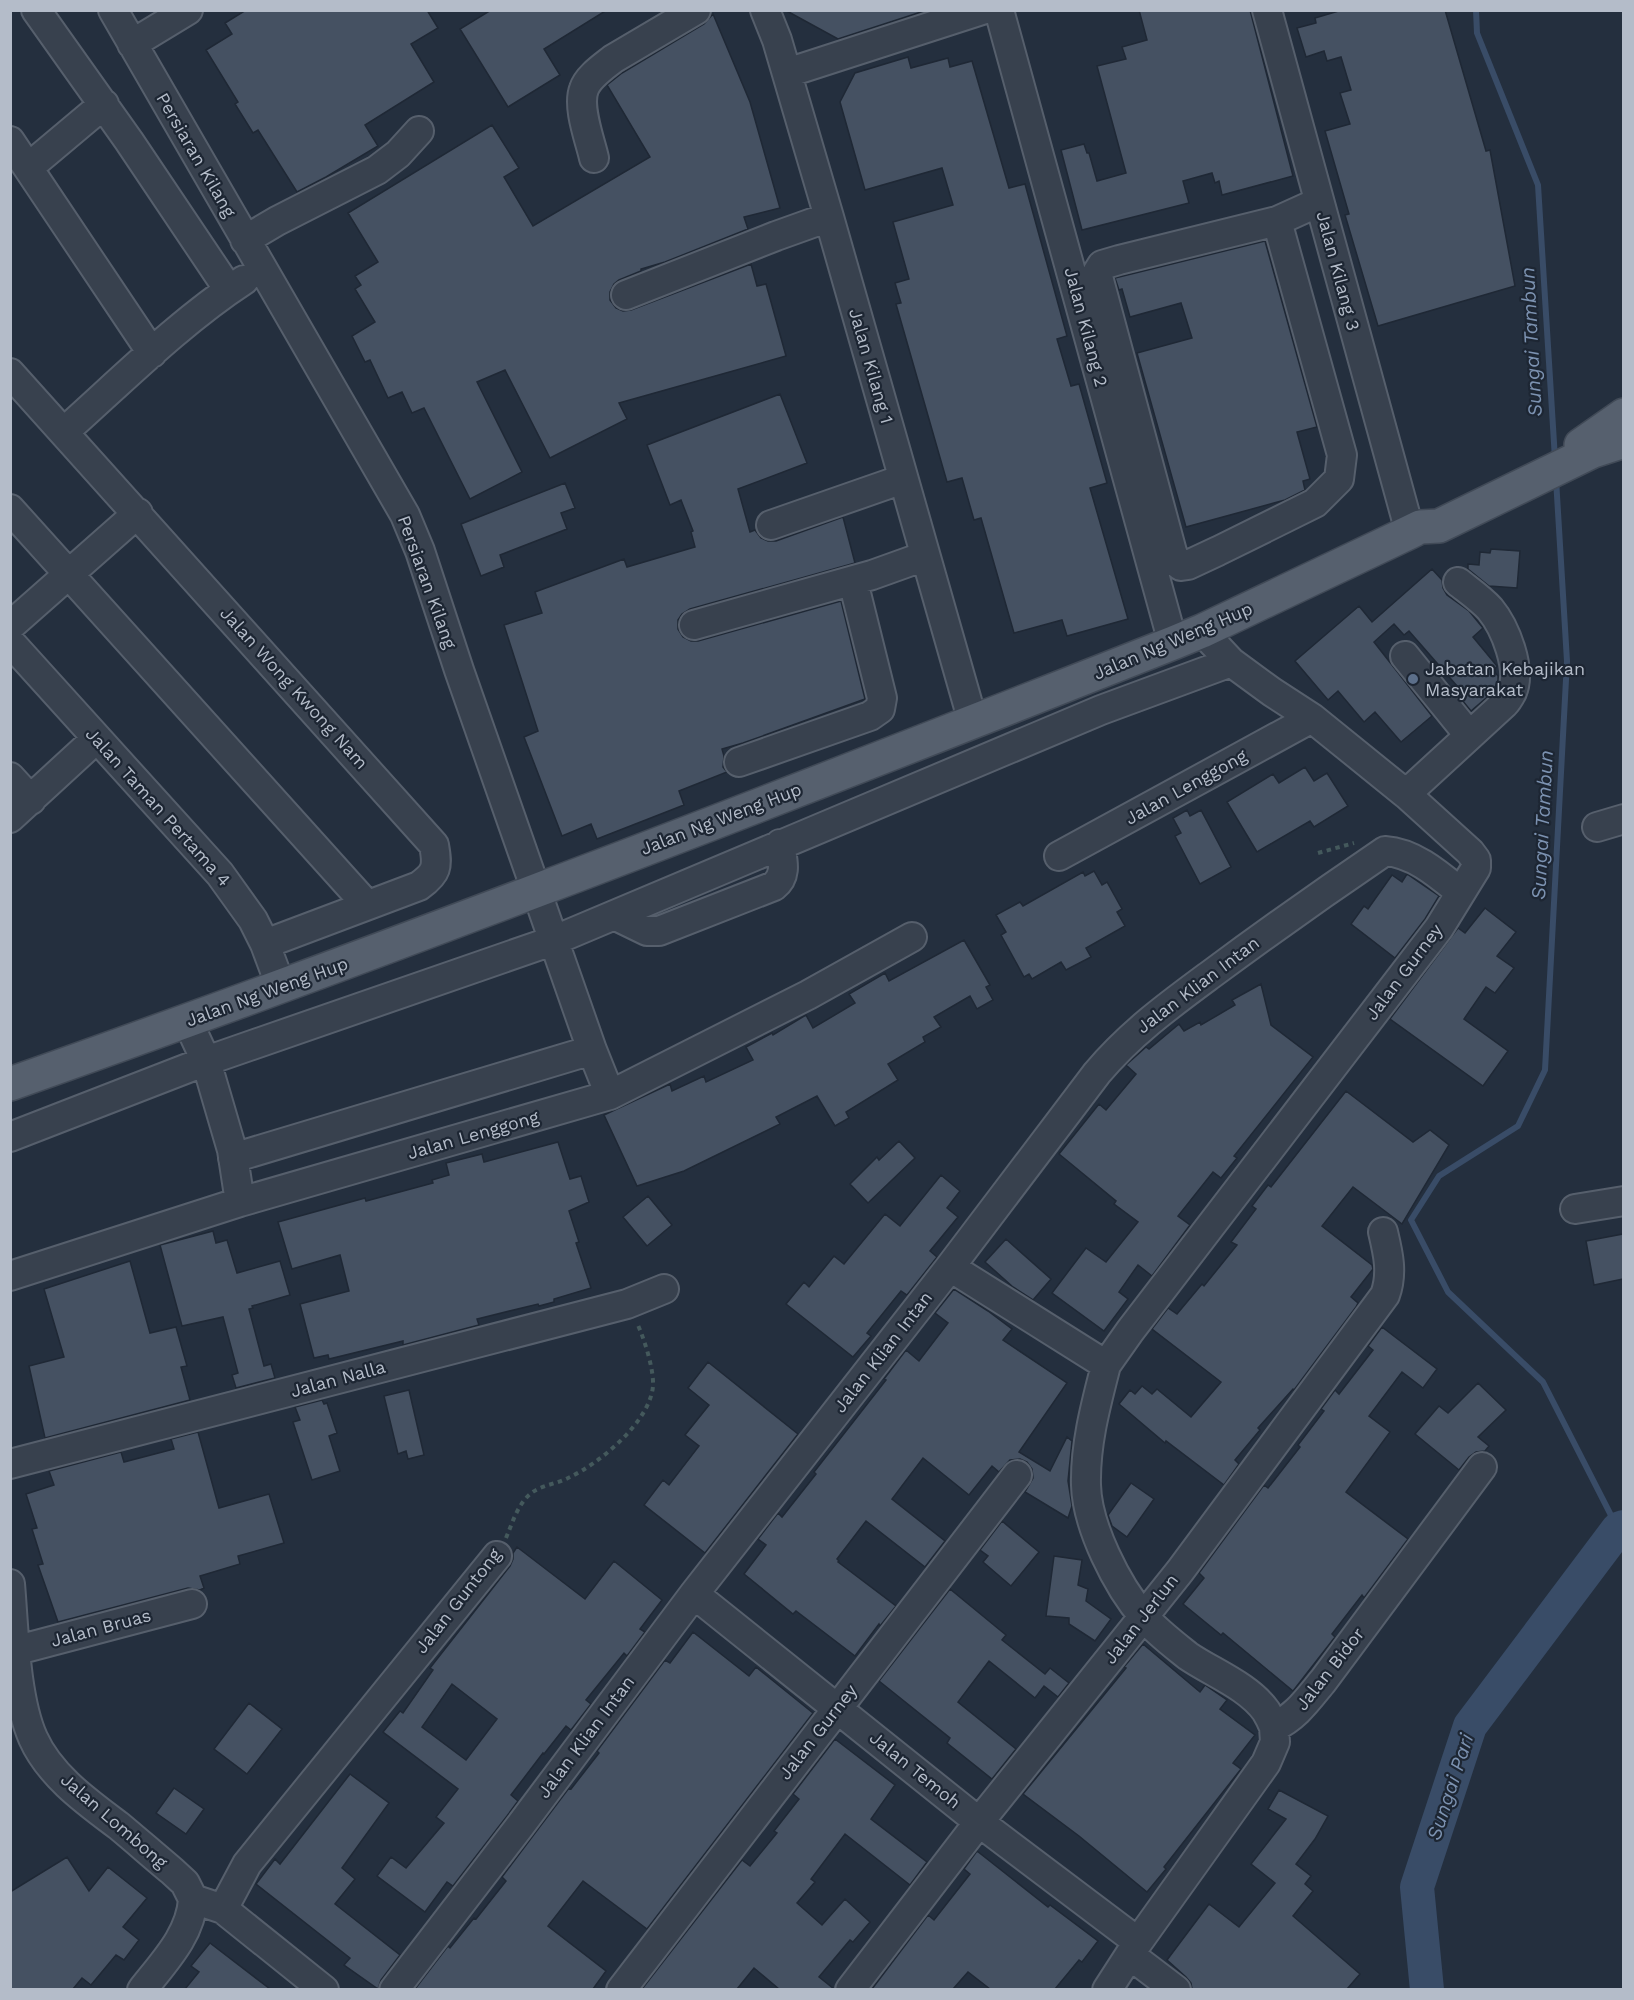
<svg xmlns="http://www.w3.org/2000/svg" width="1634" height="2000" viewBox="0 0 1634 2000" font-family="'Work Sans',sans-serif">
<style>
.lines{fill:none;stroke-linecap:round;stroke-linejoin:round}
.stream{stroke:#394c67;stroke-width:6}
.river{stroke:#394c67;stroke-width:34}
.building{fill:#455162;stroke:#1f2835;stroke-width:1.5;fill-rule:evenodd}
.minor-casing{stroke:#565f6c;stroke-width:32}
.major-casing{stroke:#414a57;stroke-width:36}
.path{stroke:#44595c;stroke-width:4;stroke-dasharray:4.5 4.5;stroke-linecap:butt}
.minor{stroke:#38414e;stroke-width:28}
.major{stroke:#56606e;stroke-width:33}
.service-dot{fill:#5c6f8a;stroke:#1d2633;stroke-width:2}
.labels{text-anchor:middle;stroke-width:4.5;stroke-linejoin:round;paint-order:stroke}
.street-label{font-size:18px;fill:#b4bcc9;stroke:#1d2633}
.poi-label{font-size:18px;fill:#b4bcc9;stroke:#1d2633;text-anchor:start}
.water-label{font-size:20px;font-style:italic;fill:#7c92b1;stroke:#1d2633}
</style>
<rect width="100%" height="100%" fill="#242f3e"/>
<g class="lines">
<path class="stream" d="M1476,10L1477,33L1538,185L1555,459
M1556,479L1567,661L1545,1070L1518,1126L1439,1176L1411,1220L1448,1292L1543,1382L1618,1529"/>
<path class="river" d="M1427,1990L1417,1887L1470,1726L1618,1529L1624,1527"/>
</g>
<path class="building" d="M246,10H427L438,28L411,44L434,82L365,125L378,146L326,177L297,192L258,130L253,133L235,104L238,102L206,50L232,34L225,23Z
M491,10H607L544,49L560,75L508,107L460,29Z
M785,10H921V12L838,39Z
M1139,10H1250L1293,176L1222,195L1219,181L1215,183L1212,173L1183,181L1189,203L1082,230L1061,150L1084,144L1087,153H1089L1097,181L1126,173L1097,66L1126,59L1122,47L1147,40Z
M1342,10H1445L1486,151L1490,150L1515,286L1378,326L1345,215L1349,214L1325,131L1350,124L1340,93L1351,90L1341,57L1327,61L1324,51L1306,57L1297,28L1316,23L1315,18Z
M713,14L750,102L780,208L744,217L748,229L665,262L641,269V271L619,280L614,284L610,292V300L616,308L623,311L631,310L751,264L757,286L766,284L786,356L619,403L627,419L550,458L505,370L477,382L522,472L470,499L424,408L412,413L402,392L388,398L370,360L365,362L352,336L375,322L355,289L361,285L355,276L378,262L348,213L492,125L519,168L504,177L533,226L650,157L607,85L622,73L704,24Z
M908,57L911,68L948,58L950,67L972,61L1009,188L1025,184L1067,336L1057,339L1071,386L1079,384L1107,483L1090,488L1128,619L1067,636L1062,620L1014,633L981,518L974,520L962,478L947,482L896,304L901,303L895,283L909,279L893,222L953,205L942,168L865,190L840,102L855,73Z
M1265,241L1317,427L1297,432L1310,479L1303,481L1305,490L1285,500L1186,527L1137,353L1192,338L1181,303L1130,317L1122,289L1119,290L1115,278Z
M780,394L807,463L738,489L750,532L755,530L761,538L768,541H776L843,517L855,563L690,609L682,614L678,620V629L683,637L691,641H698L841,601L865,699L743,743L722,749L724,756L723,767L727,772L679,791L684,805L597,839L591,824L562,836L524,737L538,731L504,625L542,613L535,592L624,559L627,567L695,547L691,532L693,531L681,500L670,505L647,445Z
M565,483L575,508L561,513L567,529L500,555L504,567L481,576L461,524Z
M1491,549L1520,551L1517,588L1489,586L1468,569V564L1479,565L1480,552L1490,553Z
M1432,569L1442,580L1443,588L1447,595L1469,611L1483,628L1473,637L1497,666L1494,671L1498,676V680L1493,692L1471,711L1453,689L1457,686L1409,631L1404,635L1394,624L1374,642L1432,716L1401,742L1375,712L1364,722L1338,691L1328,700L1295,661L1359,606L1372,622Z
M1305,767L1314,781L1327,773L1348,806L1314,827L1310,821L1257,852L1227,802L1273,774L1279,783Z
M1187,810L1190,816L1201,810L1231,867L1200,884L1175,836L1181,833L1173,818Z
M1094,871L1102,885L1107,882L1122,909L1117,912L1125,926L1086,948L1091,957L1066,970L1061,962L1032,979L1029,974L1024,977L1001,935L1006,932L996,915L1020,902L1023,906L1083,872L1085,876Z
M1407,874L1439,896L1425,919L1395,958L1351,924L1364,906L1368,909L1392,875L1402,882Z
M1485,908L1516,932L1497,956L1514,968L1495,993L1486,987L1464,1019L1508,1051L1483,1086L1390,1019L1458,928L1465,933Z
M964,940L990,985L986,987L993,1000L977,1009L970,996L934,1017L941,1027L923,1037L925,1042L888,1064L898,1080L846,1112L849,1118L835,1126L817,1096L776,1117L780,1124L684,1171L637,1186L604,1115L670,1084L672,1091L704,1076L706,1082L753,1060L746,1047L772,1033L773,1035L806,1015L813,1028L855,1003L849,994L885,973L889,981Z
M1261,984L1271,1025L1313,1057L1234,1156L1237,1158L1221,1178L1213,1172L1178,1216L1190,1225L1152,1276L1138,1265L1119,1292L1128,1299L1104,1331L1052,1293L1086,1248L1106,1262L1138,1222L1114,1204L1116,1201L1059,1154L1099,1104L1106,1110L1136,1074L1126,1065L1146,1047L1149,1049L1179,1024L1184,1031L1200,1022L1201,1025L1235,1005L1232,1000Z
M1346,1091L1413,1142L1430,1130L1449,1145L1402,1224L1353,1187L1322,1226L1372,1265L1373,1269L1351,1297L1358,1303L1356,1307L1294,1390L1293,1389L1258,1428L1260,1430L1235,1460L1239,1464L1224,1485L1166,1441L1165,1443L1119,1404L1130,1390L1135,1394L1142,1386L1152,1394L1157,1389L1191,1417L1221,1382L1152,1329L1168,1308L1177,1314L1202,1284L1204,1286L1237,1245L1231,1242L1256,1209L1252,1206L1268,1185L1271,1187Z
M899,1141L915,1158L868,1203L850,1184L877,1157L879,1160Z
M558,1142L570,1179L581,1176L589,1202L569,1211L579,1242L576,1243L591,1288L554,1299V1302L539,1306L538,1304L477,1319L479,1325L403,1345V1341L329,1359L328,1355L314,1358L300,1304L349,1291L340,1255L292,1269L278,1222L365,1198L366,1201L433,1183L432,1180L449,1175L446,1163L482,1154L484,1162Z
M941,1175L960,1191L947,1208L958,1217L930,1251L937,1257L907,1295L901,1291L867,1333L871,1336L853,1357L786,1304L804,1282L809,1287L834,1256L844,1264L885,1214L900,1226Z
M648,1196L672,1225L647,1246L623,1217Z
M213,1231L216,1243L227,1240L237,1273L280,1261L290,1295L252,1306L253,1308L249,1309L264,1366L271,1364L275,1378L236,1388L232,1375L238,1373L223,1317L182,1326L160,1245Z
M1623,1234V1279L1594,1285L1586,1241Z
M1006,1239L1051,1279L1033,1300L1013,1287L985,1262Z
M130,1261L150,1333L176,1327L187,1366L181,1367L190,1400L45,1438L29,1366L64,1357L44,1289Z
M954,1289L988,1311L1012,1329L1003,1340L1067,1383L1019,1452L1050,1471L1067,1437L1072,1441L1068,1481L1072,1506L1068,1518L1025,1492L1033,1478L1032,1469L1027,1462L1020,1459L1010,1460L999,1472L992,1466L969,1495L923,1458L892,1499L945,1541L925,1567L866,1521L837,1559L839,1561L838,1562L896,1606L880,1626L879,1624L855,1656L796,1611L793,1614L744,1574L766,1545L758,1539L778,1513L782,1517L816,1474L814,1472L886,1380L884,1379L906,1350L919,1361L948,1323L935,1313Z
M1382,1327L1437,1369L1423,1388L1402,1372L1369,1416L1390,1432L1346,1492L1408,1539L1364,1598L1362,1595L1332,1634L1335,1637L1293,1691L1223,1633L1221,1635L1183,1604L1204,1578L1199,1573L1264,1485L1268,1488L1300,1447L1298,1445L1324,1411L1321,1409L1335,1390L1339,1394L1373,1350L1368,1346Z
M708,1362L798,1434L705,1553L644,1505L663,1480L669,1485L699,1446L685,1435L709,1405L688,1388Z
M1478,1383L1506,1410L1478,1437L1489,1446L1485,1451L1476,1452L1469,1457L1459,1470L1415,1434L1439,1406L1448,1413Z
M409,1390L424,1455L408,1459L406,1451L398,1454L384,1396Z
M322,1400L324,1404L327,1403L337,1433L329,1436L340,1471L312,1480L293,1422L300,1420L295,1407Z
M198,1432L219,1508L269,1494L284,1543L238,1556L240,1564L200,1576L204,1588L200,1590L188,1588L58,1622L38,1565L43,1564L32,1529L37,1528L26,1494L54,1485L49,1471L121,1452L124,1462L174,1449L171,1439Z
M1131,1483L1154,1499L1127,1537L1112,1526L1108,1515Z
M1002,1521L1039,1552L1011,1586L983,1562L988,1556L980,1550Z
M517,1547L585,1599L614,1561L662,1600L640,1629L645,1632L627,1656L624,1653L586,1700L591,1704L571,1730L566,1726L544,1754L543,1753L511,1795L518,1801L507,1816L453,1886L447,1882L425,1912L377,1876L391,1857L406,1868L444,1823L436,1817L458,1789L383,1732L400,1711L403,1713L433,1670L430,1668L510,1566L513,1559V1553ZM452,1684L497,1719L466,1760L422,1727Z
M1054,1556L1082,1560L1078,1585L1088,1589L1086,1601L1111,1619L1095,1641L1069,1624V1618L1046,1616Z
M950,1589L1006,1635L1002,1640L1045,1674L1050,1668L1069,1683L1058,1697L1044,1686L1035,1698L989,1661L958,1702L1016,1749L992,1779L947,1743L950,1738L879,1681Z
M693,1632L749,1676L756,1667L813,1713L647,1929L583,1881L548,1926L606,1971L593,1989H415L448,1946L450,1948L474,1918L476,1919L506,1881L502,1877L569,1788L571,1789L599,1753L597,1751L665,1660L670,1663Z
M1143,1644L1200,1692L1205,1685L1227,1700L1220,1709L1255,1735L1233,1763L1241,1769L1164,1867L1166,1869L1147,1892L1079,1836L1023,1794L1126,1668L1124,1667Z
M249,1703L282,1729L247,1774L214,1749Z
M835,1739L895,1785L871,1819L927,1862L910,1885L845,1834L811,1879L815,1882L797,1903L822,1925L845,1899L870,1922L853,1942L850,1940L819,1977L834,1989H779L754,1968L737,1989H642L742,1860L750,1866L777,1833L774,1831L799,1799L793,1794Z
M350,1774L389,1803L342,1868L355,1879L335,1904L400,1955L381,1980L378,1989L344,1965L350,1958L256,1884L275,1859L280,1864Z
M174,1788L204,1809L186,1834L156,1813Z
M1279,1790L1328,1816L1315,1839L1296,1864L1311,1876L1305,1884L1313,1891L1293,1916L1360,1974L1347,1989H1192L1191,1983L1186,1977L1167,1960L1209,1904L1239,1927L1275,1883L1251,1864L1286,1819L1268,1809Z
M977,1851L1048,1907L1050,1905L1098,1941L1082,1962L1079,1960L1055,1989H990L968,1972L953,1989H872L928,1915L934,1920L970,1874L964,1869Z
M67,1857L89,1891L108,1867L147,1898L123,1927L139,1940L124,1960L116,1955L91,1985L82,1978L73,1989H10V1892Z
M210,1943L270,1989H185L199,1972L191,1966Z"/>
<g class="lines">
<g class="minor-casing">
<path id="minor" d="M36,10L129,141L229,290
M113,10L405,515L420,551L459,670L592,1050L610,1095
M765,10L777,40L829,217L973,722
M999,10L1173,643
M1267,10L1410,532
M132,44L188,10
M787,73L982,10
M10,141L152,353
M594,158C590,140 577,107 584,89C588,77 603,67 613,59L696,10
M29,167L104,104
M1277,221L1119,260L1102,265L1097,273L1172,552L1176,562L1181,566L1188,565L1218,551L1315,503L1339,479L1342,455L1277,221L1319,202
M245,240L277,221L377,170L398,154L419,131
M626,295L776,236L829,217
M10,373L434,845C438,867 437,873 419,886L265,944
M65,431C121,381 181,321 244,280
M10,509L367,905
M771,525L903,479
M694,625L872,575L925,556
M10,626L138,513
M10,642L220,874L253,920L265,944L281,987
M1405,656L1469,735
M739,762L870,716L880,709L882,698L853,581
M10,777L31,800
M1406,794L1504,704C1507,701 1510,696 1512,692C1522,669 1505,627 1490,609C1481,599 1468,590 1458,582
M10,818L97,738
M1597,827L1624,819
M1059,856L1312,718
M614,915L647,931H659L774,886C788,875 782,859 780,844
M188,1022L206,1061L232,1150L240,1202
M10,1137L206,1061L555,940L1101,710L1231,662
M233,1158L592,1050
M1575,1209L1624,1201
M950,1267L1106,1365C1096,1404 1085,1444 1086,1485C1087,1526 1117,1586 1144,1617C1156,1631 1173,1644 1188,1656C1213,1673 1248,1686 1266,1711C1269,1716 1272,1722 1274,1727
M10,1276L240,1202L610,1095L808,995L912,937
M1106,1365L1130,1331L1439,928L1476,868V860L1470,852L1406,794L1312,718L1272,692L1231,662L1202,631
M10,1464L627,1304L664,1289
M10,1584C14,1630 15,1697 33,1738C50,1776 87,1802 119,1826C137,1841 154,1856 172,1871L185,1883L193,1899L223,1909L324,1990
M694,1594L979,1822L1138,1942
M10,1652L192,1604
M223,1909L247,1864L497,1556
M1130,1955L1176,1990
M142,1990C163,1963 191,1935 193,1899
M394,1990L520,1826L694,1594L950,1267L1097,1073C1131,1033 1168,1006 1210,975C1268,932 1326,891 1385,851C1414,853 1438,874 1460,892
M621,1990L1017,1475
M850,1990L979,1822L1180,1571L1385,1295C1393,1273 1388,1253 1383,1232
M1107,1990L1138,1942L1266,1763L1275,1742L1274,1727C1296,1717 1308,1699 1323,1681L1482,1467"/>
</g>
<g class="major-casing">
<path id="major" d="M1581,445L1624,415
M10,1084C401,946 788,795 1173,643L1202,631L1410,532L1420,527L1439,526L1593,451L1624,441"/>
</g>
<path class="path" d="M1318,853L1354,843
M506,1538C512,1524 516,1509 527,1497C538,1485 554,1485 568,1478C599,1464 650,1422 653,1386C654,1369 644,1338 637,1323"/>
<use href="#minor" class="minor"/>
<use href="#major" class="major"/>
</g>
<circle class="service-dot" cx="1413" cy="679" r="6"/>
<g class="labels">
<g class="street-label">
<text transform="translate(196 155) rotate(60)" y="6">Persiaran Kilang</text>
<text transform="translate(1338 271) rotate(75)" y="6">Jalan Kilang 3</text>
<text transform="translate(1086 327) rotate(75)" y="6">Jalan Kilang 2</text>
<text transform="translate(871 366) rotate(74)" y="6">Jalan Kilang 1</text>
<text transform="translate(427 582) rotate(70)" y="6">Persiaran Kilang</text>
<text transform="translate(1173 641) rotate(-23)" y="6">Jalan Ng Weng Hup</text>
<text transform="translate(294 688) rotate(48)" y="6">Jalan Wong Kwong Nam</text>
<text transform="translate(1186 787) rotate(-29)" y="6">Jalan Lenggong</text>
<text transform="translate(158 807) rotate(48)" y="6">Jalan Taman Pertama 4</text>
<text transform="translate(721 819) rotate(-21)" y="6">Jalan Ng Weng Hup</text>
<text transform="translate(1404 972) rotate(-53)" y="6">Jalan Gurney</text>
<text transform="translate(1198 985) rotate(-37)" y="6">Jalan Klian Intan</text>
<text transform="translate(267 992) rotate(-20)" y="6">Jalan Ng Weng Hup</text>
<text transform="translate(473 1135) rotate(-16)" y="6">Jalan Lenggong</text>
<text transform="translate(883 1352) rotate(-52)" y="6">Jalan Klian Intan</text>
<text transform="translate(338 1379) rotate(-15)" y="6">Jalan Nalla</text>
<text transform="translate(458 1601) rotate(-52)" y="6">Jalan Guntong</text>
<text transform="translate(1141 1619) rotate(-52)" y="6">Jalan Jerlun</text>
<text transform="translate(101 1628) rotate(-15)" y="6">Jalan Bruas</text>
<text transform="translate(1330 1669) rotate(-52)" y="6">Jalan Bidor</text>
<text transform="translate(818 1732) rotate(-52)" y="6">Jalan Gurney</text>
<text transform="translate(586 1737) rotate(-53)" y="6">Jalan Klian Intan</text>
<text transform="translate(915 1770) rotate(39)" y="6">Jalan Temoh</text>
<text transform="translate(114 1821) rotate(41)" y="6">Jalan Lombong</text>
</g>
<g class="poi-label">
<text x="1425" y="675">Jabatan Kebajikan<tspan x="1425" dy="21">Masyarakat</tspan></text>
</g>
<g class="water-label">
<text transform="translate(1531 342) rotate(-93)" y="7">Sungai Tambun</text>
<text transform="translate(1542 825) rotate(-87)" y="7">Sungai Tambun</text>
<text transform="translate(1450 1787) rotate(-72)" y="7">Sungai Pari</text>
</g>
</g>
<rect width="1634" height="2000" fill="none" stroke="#b4bcc9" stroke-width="24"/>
</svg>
